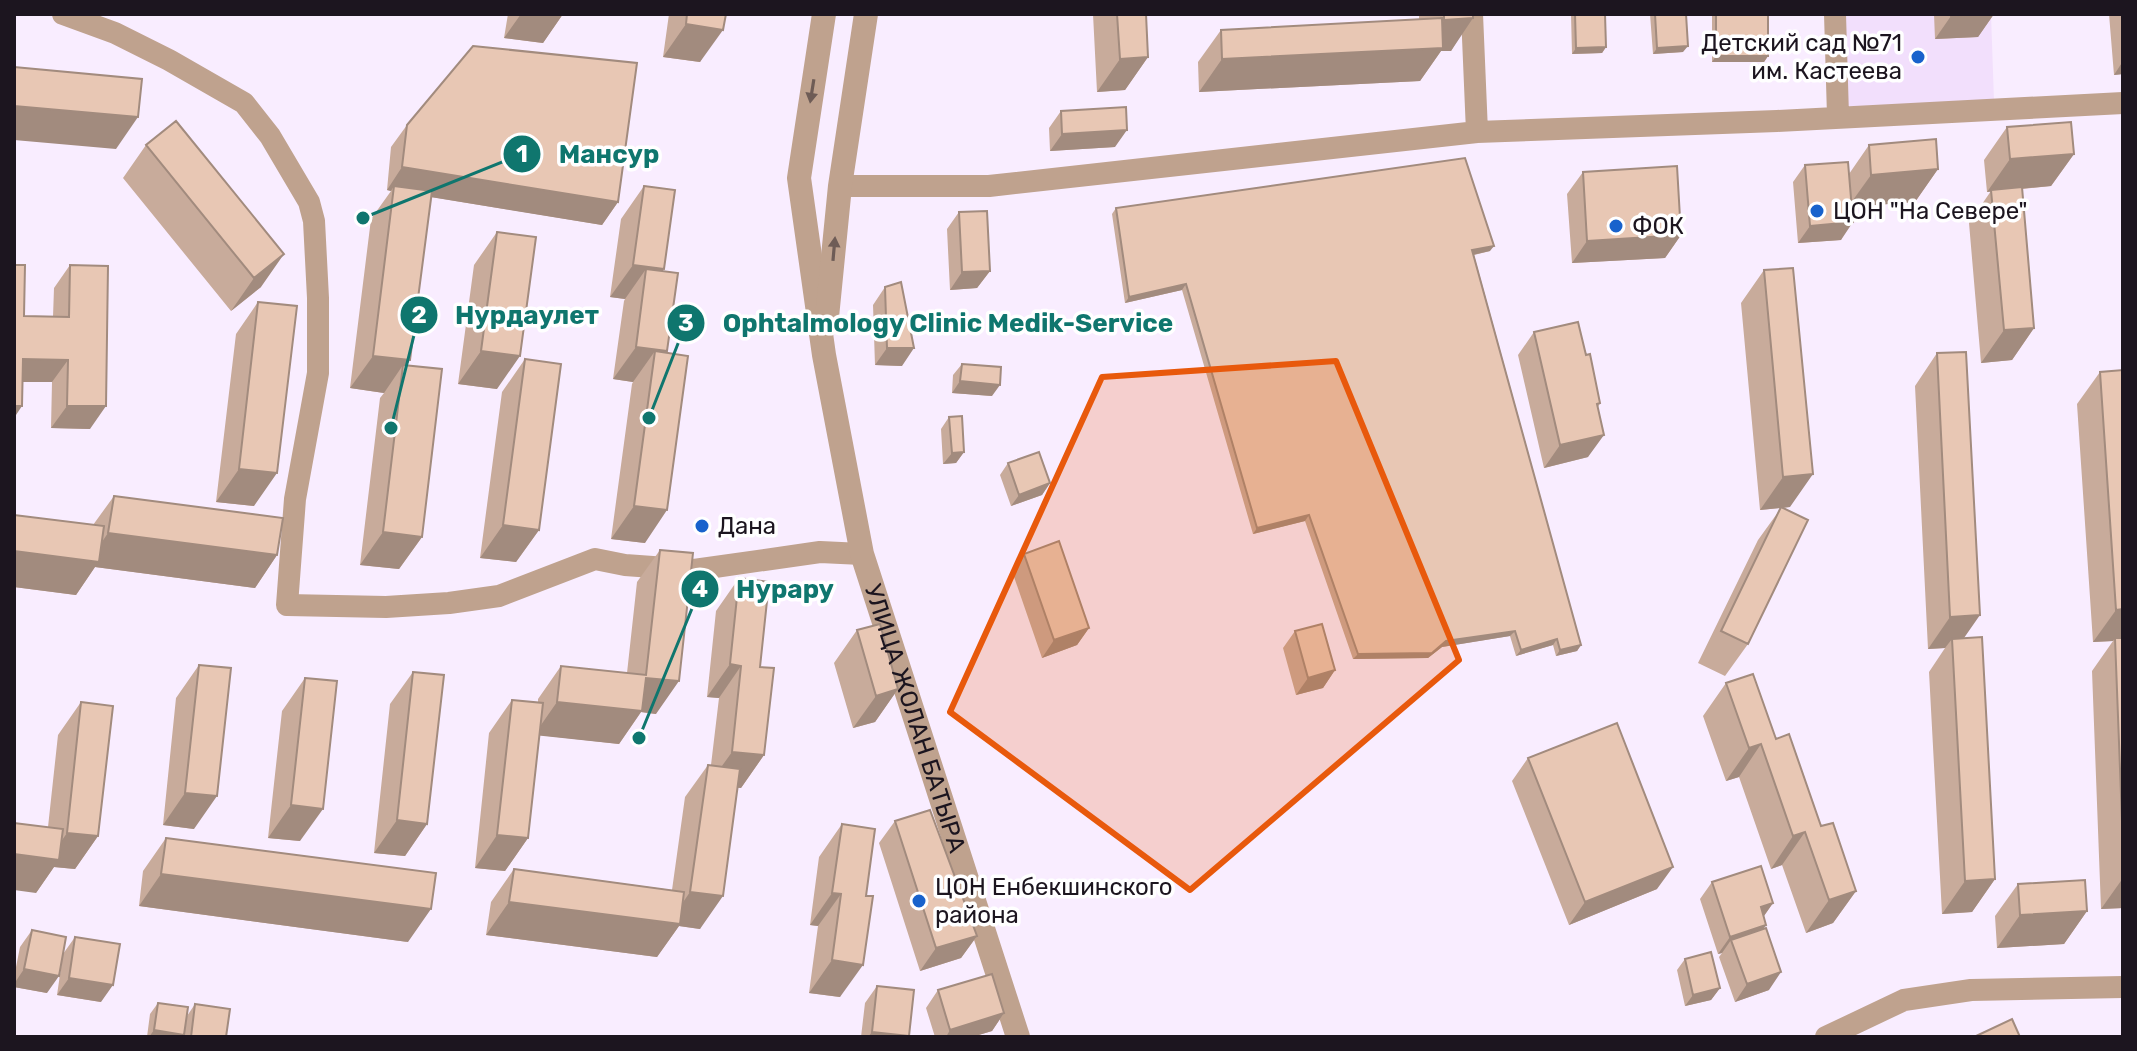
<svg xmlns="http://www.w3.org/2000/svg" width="2137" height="1051" viewBox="0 0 2137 1051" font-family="Rubik,sans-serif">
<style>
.built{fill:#f2dffc}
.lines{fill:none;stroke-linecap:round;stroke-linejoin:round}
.minor{stroke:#bfa28e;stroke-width:22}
.tertiary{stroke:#bfa28e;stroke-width:24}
.wall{fill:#c8ab9b}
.shaded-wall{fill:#a28b7e}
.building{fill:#e8c7b4;stroke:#a28b7e;stroke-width:2}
.oneway{fill:#6e5c56}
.marked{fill:#e8590c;fill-opacity:0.2;stroke:#e8590c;stroke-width:6;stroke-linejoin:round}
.poi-dot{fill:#1862cc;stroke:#fff;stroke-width:3}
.labels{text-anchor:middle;stroke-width:7;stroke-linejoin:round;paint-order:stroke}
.poi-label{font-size:24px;fill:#1c151f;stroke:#fff;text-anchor:start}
.street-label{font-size:24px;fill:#1c151f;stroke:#fff}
.leader{fill:none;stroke:#0f766e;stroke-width:3}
.callout-dot{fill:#0f766e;stroke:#fff;stroke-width:3}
.mark-label{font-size:24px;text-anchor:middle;font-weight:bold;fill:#fff}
.callout-label{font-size:26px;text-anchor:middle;font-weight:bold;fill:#0f766e;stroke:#fff;stroke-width:7;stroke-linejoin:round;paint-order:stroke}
</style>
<rect width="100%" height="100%" fill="#f9edff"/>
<path class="built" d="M1842,14H1991L1994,101L1845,116Z"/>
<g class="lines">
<path class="minor" d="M63,14L115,33L169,60L244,103L270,136L309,202L314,221L318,298V373L295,499L287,605L386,607L449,603L499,596L595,559L625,565L694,570L820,552L862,554
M1472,14L1477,132
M1835,14L1838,116
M840,186H989L1477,132L1777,121L2123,103
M1826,1037L1904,1000L1971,990L2123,987"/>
<g class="tertiary">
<path id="s1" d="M824,14L799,178L824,355L862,554L1018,1037"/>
<path d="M827,317L840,186L866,14"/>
</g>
</g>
<path class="wall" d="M508,14H563L543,43L504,38Z
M669,14H726L700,62L663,57Z
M1093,14H1146L1148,57L1125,90L1097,92Z
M1419,14H1473L1451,51H1441L1420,81L1199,92L1198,62L1221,30L1419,20Z
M1571,14H1605L1606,47L1602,53L1572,54Z
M1650,14H1686L1683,52L1653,54Z
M1712,14H1768V56L1764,62H1712Z
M1934,14H1994L1978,37L1935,39Z
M2109,14H2123V74L2114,75Z
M1061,111L1115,147L1050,151L1049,128Z
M407,125L618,202L602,225L431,197L410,360L407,365L422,537L399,569L360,565L380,398L384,393L350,388L371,219L391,191L387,190L391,147Z
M2007,127L2074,154L2051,186L2022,189L2034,328L2012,360L1981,363L1969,223L1991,191L1987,192L1984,160Z
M146,145L261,287L231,311L123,178Z
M1869,145L1938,169L1915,202L1851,207L1841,240L1798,243L1793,182L1805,165L1849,174Z
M1583,172L1681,235L1665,258L1572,263L1567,194Z
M644,186L663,271L666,353L645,543L611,539L632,384L633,382L613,379L624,301L625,299L610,297L621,219Z
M1116,208L1490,251L1474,255L1581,645L1577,651L1556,656L1553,645L1516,656L1510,636L1442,647L1428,658L1353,659L1305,521L1253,534L1182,290L1125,303L1112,214Z
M959,212L990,271L977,288L950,290L947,229Z
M497,232V389L458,384L474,265Z
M70,265L90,429L51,428L52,382H23L24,316L53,317L54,288Z
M1764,270L1790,507L1781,508L1748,644L1725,676L1698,663L1758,540L1781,508L1760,510L1741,303Z
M885,287L902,366L875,365L873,305Z
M258,302L254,506L216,502L236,334Z
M1534,332L1586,355L1600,403L1598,407L1588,457L1544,468L1518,355Z
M1937,353L1963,638L1995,879L1972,912L1942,914L1929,672L1945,648L1928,649L1915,386Z
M525,359L539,530L516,562L480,558L502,392Z
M962,364L992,396L952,393L953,375Z
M2123,370V908L2101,909L2092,671L2113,641L2093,642L2077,404L2100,372Z
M949,417L964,452L956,463L943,464L941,429Z
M1008,463L1050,483L1042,495L1011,506L1000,475Z
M114,496L277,555L255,588L95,567L76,595L14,587V515L93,525Z
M660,550L656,714L641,712L619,744L539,735L528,838L505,871L475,868L489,733L512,700L538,703V699L561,666L627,673L637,582Z
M1024,554L1089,628L1077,645L1042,658L1012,571Z
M739,578L760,667L764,755L741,788H737L700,929L679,926L657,957L486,935L491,902L514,869L672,890L685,797L708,765H711L719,698L707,697L716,611Z
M857,630L898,689L875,722L853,728L834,663Z
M1295,631L1335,670L1323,688L1296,695L1283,648Z
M199,665L194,829L163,825L176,698Z
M413,672L427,824L405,856L374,853L390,704Z
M305,678L300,841L268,838L282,711Z
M1726,683L1776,739L1856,891L1833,923L1806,933L1782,865L1771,869L1739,777L1726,781L1703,716Z
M81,702L98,836L75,869L54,867L36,893L48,827L58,735Z
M1528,758L1657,889L1569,925L1512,781Z
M895,821L977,936L961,958L920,971L879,843Z
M842,824L866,896L840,997L809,993L818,926L810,925L819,857Z
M166,838L408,942L139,906L143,871Z
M1712,882L1773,903L1764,916L1766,925L1764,928L1769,990L1735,1002L1719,957L1722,953L1718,954L1700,899Z
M2018,884L2087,911L2064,944L1997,948L1995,916Z
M32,930L47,993L14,987V977L20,947Z
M75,937L101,1002L57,995L63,954Z
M1685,959L1720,988L1711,1000L1685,1006L1677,970Z
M877,986L909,1036L908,1037H861L865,1003Z
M938,990L1004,1013L992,1031L972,1037H935L926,1008Z
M158,1003L182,1037H147L150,1014Z
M195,1004L226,1037H184L187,1016Z"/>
<path class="shaded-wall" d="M521,14H563L543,43L504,38Z
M1994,14L1978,37L1935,39L1951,16Z
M1473,18L1451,51H1441L1420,81L1199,92L1222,59L1423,49L1444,20Z
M686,24L723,30L700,62L663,57Z
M1688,46L1683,52L1653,54L1657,48Z
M1606,47L1602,53L1572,54L1576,48Z
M1716,56H1768L1764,62H1712Z
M1148,57L1125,90L1097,92L1120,59Z
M2123,61V74L2114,75Z
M14,106L138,117L116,149L14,140Z
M1127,130L1115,147L1050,151L1062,134Z
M2074,154L2051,186L1987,192L2010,159Z
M402,167L618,202L602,225L394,191V186L391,191L387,190Z
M1938,169L1915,202L1848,207L1871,175Z
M1853,222L1841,240L1798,243L1810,226Z
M1681,235L1665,258L1572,263L1587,241Z
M1494,246L1490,251L1468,256L1472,250Z
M284,254L261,287L231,311L254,278Z
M633,265L664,269L642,300L646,269L625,299L610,297Z
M990,271L977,288L950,290L962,272Z
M1186,284L1182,290L1125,303L1129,297Z
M2034,328L2012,360L1981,363L2004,330Z
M636,347L667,351L652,372L655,351L633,382L613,379Z
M887,348H914L902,366L875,365Z
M481,351L520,356L497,389L458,384Z
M373,356L410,360L402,372L403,365L384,393L350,388Z
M23,359L68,360L52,382H14Z
M960,381L1000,385L992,396L952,393Z
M14,406H22L14,418Z
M67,406H106L90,429L51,428Z
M1604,435L1588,457L1544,468L1560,445Z
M964,452L956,463L943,464L952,453Z
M239,469L277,473L254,506L216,502Z
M1813,474L1790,507L1760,510L1783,477Z
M1050,483L1042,495L1011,506L1019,495Z
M634,506L667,510L645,543L611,539Z
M1309,515L1305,521L1253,534L1257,528Z
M503,525L539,530L516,562L480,558Z
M383,532L422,537L399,569L360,565Z
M108,533L277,555L255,588L95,567L76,595L14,587V551L89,561Z
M2123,609V640L2115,638L2113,641L2093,642L2116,610Z
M1980,615L1957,648L1952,639L1945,648L1928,649L1950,617Z
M1089,628L1077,645L1042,658L1054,640Z
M1515,631L1510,636L1442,647L1428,658L1353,659L1358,654Z
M1557,639L1553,645L1516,656L1521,650Z
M1581,645L1577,651L1556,656L1560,650Z
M730,664L741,666L719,698L707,697Z
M1335,670L1323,688L1296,695L1308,678Z
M646,678L679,681L656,714L641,712L619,744L534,735L557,702Z
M898,689L875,722L853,728L876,696Z
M1761,744L1739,777L1726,781L1749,748Z
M732,752L764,755L741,788L709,784Z
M185,793L217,796L194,829L163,825Z
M291,805L323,809L300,841L268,838Z
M397,820L427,824L405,856L374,853Z
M1805,832L1782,865L1771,869L1793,836Z
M67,833L98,836L75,869L54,867L36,893L14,890V854L49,859Z
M497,835L528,838L505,871L475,868Z
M1673,867L1657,889L1569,925L1585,902Z
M161,874L431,909L408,942L139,906Z
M2123,878V908L2101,909Z
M1995,879L1972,912L1942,914L1965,881Z
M1856,891L1833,923L1806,933L1829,900Z
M690,892L723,896L700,929L679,926L657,957L486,935L509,902L669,923Z
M832,893L841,894L818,926L810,925Z
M1773,903L1761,920V907Z
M2087,911L2064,944L1997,948L2020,915Z
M1766,925L1754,942L1731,940L1722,953L1718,954L1730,937Z
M977,936L961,958L920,971L936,948Z
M832,960L863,965L840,997L809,993Z
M24,969L59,976L47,993L14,987V984Z
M1781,972L1769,990L1735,1002L1747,984Z
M69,978L113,985L101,1002L57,995Z
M1720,988L1711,1000L1685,1006L1693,995Z
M1004,1013L992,1031L972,1037H946L950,1030Z
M154,1030L184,1035L182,1037H149Z
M872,1032L909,1036L908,1037H868Z"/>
<path class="building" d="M687,14H726L723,30L686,24Z
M1117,14H1146L1148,57L1120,59Z
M1444,14H1473V18L1444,20Z
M1575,14H1605L1606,47L1576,48Z
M1655,14H1686L1688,46L1657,48Z
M1716,14H1768V56H1716Z
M1951,14H1994L1951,16Z
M1442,18L1443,48L1222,59L1221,30Z
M473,46L637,63L618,202L402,167L407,125Z
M14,67L142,79L138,117L14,106Z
M1126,107L1127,130L1062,134L1061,111Z
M176,121L284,254L254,278L146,145Z
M2071,122L2074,154L2010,159L2007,127Z
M1936,139L1938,169L1871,175L1869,145Z
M1465,158L1494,246L1472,250L1581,645L1560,650L1557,639L1521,650L1515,631L1446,641L1432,653L1358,654L1309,515L1257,528L1186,284L1129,297L1116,208Z
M1848,162L1853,222L1810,226L1805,165Z
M1677,166L1681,235L1587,241L1583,172Z
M394,186L432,191L410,360L373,356Z
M644,186L675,190L664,269L633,265Z
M2022,187L2034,328L2004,330L1991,190Z
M987,211L990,271L962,272L959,212Z
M497,232L536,237L520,356L481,351Z
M14,265H25L24,316L69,317L70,265L108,266L106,406H67L68,360L23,359L22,406H14Z
M1793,268L1813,474L1783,477L1764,270Z
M646,269L678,273L667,351L636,347Z
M901,282L914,348H887L885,287Z
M258,302L297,306L277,473L239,469Z
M1578,322L1586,355L1590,354L1600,403L1597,404L1604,435L1560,445L1534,332Z
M655,351L688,356L667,510L634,506Z
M1966,352L1980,615L1950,617L1937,353Z
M525,359L561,364L539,530L503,525Z
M962,364L1001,367L1000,385L960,381Z
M403,365L442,369L422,537L383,532Z
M2123,370V609L2116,610L2100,372Z
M962,416L964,452L952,453L949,417Z
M1039,452L1050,483L1019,495L1008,463Z
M114,496L283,518L277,555L108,533Z
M1781,507L1808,520L1748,644L1721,631Z
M14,515L104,526L99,562L14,551Z
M1059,541L1089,628L1054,640L1024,554Z
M660,550L693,553L679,681L646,678L642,711L557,702L561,666L646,675Z
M739,578L769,582L760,667L774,668L764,755L732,752L741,666L730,664Z
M880,624L898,689L876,696L857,630Z
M1322,624L1335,670L1308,678L1295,631Z
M1982,637L1995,879L1965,881L1952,639Z
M2115,638H2123V847Z
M199,665L231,668L217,796L185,793Z
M413,672L444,675L427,824L397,820Z
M1753,674L1776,739L1789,734L1821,826L1833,823L1856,891L1829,900L1805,832L1793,836L1761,744L1749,748L1726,683Z
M305,678L337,681L323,809L291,805Z
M512,700L543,703L528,838L497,835Z
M81,702L113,706L98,836L67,833Z
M1617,723L1673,867L1585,902L1528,758Z
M708,765L740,769L723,896L690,892Z
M930,810L977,936L936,948L895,821Z
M14,823L63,829L59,860L14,854Z
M842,824L875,829L866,896H873L863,965L832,960L841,894L832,893Z
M166,838L436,873L431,909L161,874Z
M1761,866L1773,903L1761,907L1766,925L1730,937L1712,882Z
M514,869L684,892L680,924L509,902Z
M2085,880L2087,911L2020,915L2018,884Z
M1766,928L1781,972L1747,984L1731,940Z
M32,930L66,937L59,976L24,969Z
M75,937L120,944L113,985L69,978Z
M1711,952L1720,988L1693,995L1685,959Z
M992,974L1004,1013L950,1030L938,990Z
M877,986L914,990L909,1036L872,1032Z
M158,1003L188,1007L184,1035L154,1030Z
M195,1004L230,1009L226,1037H191Z
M2012,1019L2020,1037H1974Z"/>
<defs><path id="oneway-solid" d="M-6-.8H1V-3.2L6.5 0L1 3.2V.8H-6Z" transform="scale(2)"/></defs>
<g class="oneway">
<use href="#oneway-solid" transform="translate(812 91) rotate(99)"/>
<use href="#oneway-solid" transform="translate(834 249) rotate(-85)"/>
</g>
<path class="marked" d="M1336,361L1459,660L1190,890L950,712L1102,377Z"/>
<g class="poi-dot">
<circle cx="1918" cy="57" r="8"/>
<circle cx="1817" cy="211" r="8"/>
<circle cx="1616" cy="226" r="8"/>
<circle cx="702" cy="526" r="8"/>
<circle cx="919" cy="901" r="8"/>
</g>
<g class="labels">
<g class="poi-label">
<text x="1902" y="51" text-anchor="end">Детский сад №71<tspan x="1902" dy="28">им. Кастеева</tspan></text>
<text x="1833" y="219">ЦОН "На Севере"</text>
<text x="1632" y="234">ФОК</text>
<text x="718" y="534">Дана</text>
<text x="935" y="895">ЦОН Енбекшинского<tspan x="935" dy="28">района</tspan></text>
</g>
<g class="street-label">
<text dy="8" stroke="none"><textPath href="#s1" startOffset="720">УЛИЦА ЖОЛАН БАТЫРА</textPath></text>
</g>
</g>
<path class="leader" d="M363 218L522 154M391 428L419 315M649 418L686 323M639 738L700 589"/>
<g class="callout-dot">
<circle cx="363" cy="218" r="8"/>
<circle cx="391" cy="428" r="8"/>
<circle cx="649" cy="418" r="8"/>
<circle cx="639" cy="738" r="8"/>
<circle cx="522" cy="154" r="20"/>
<circle cx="419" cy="315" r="20"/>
<circle cx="686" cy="323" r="20"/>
<circle cx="700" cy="589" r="20"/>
</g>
<g class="mark-label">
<text x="522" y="162">1</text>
<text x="419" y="323">2</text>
<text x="686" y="331">3</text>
<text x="700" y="597">4</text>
</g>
<g class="callout-label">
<text x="609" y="163">Мансур</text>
<text x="527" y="324">Нурдаулет</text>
<text x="948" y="332">Ophtalmology Clinic Medik-Service</text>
<text x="785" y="598">Нурару</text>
</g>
<rect width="2137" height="1051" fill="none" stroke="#1c151f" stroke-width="32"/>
</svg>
